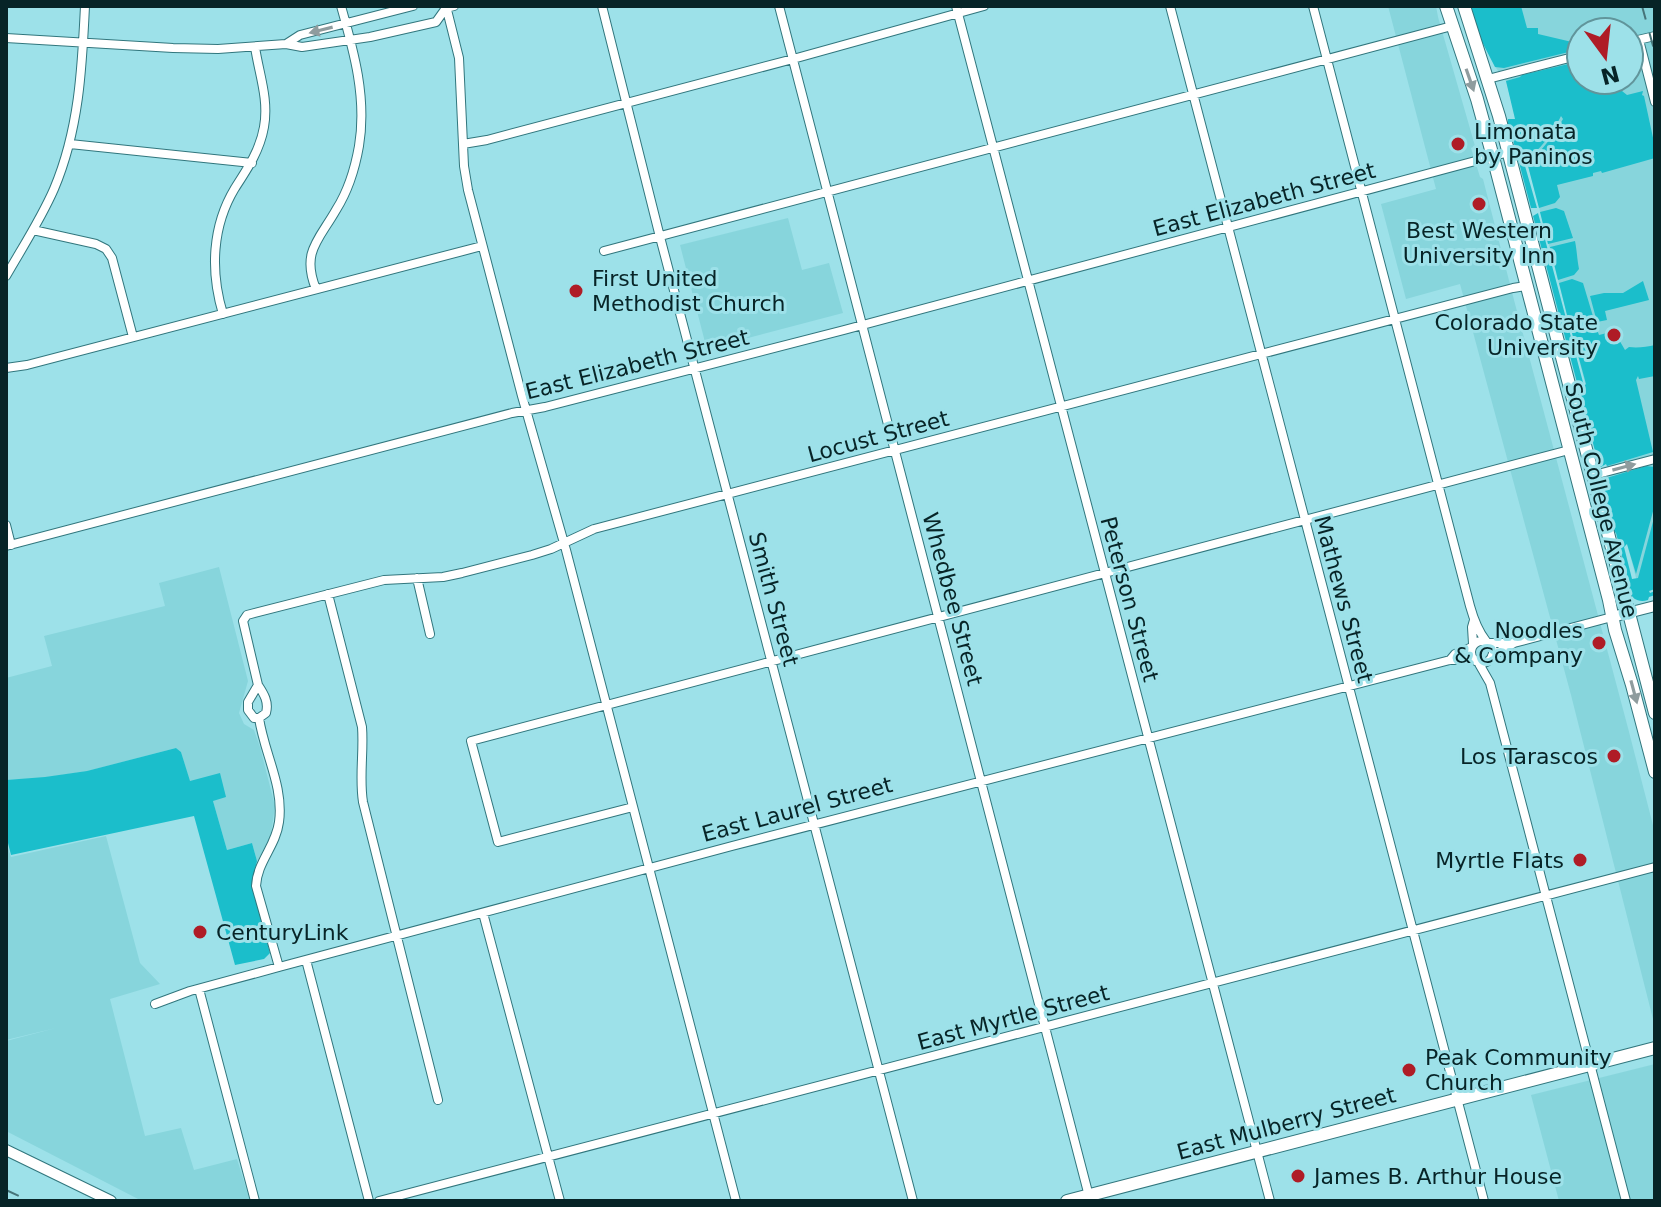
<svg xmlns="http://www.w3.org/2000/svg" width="1661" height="1207" viewBox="0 0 1661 1207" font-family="'DejaVu Sans',sans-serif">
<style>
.built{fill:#87d5dc;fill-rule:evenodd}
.green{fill:#1bbecb}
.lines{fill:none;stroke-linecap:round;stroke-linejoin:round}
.minor-casing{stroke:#31767d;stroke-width:10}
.major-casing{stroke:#31767d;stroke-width:12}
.highway-casing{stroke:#31767d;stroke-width:14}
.minor{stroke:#fff;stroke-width:8}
.major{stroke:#fff;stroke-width:10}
.highway{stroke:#fff;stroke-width:12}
.rail{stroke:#467479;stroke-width:2;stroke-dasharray:14 14;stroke-linecap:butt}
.oneway{fill:#8f9c9e}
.poi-dot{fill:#af1c26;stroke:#9de1e9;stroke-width:3}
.labels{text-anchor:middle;stroke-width:6;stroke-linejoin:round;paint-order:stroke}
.poi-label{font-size:22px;fill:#072427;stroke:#9de1e9;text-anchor:start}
.street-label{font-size:22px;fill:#072427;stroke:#9de1e9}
</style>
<rect width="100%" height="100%" fill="#9de1e9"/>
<path class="built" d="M1388,6H1436L1438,17L1475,146L1471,148L1480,177L1483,179L1514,300L1628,728L1655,833V1027L1571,695L1460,284L1406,299L1381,204L1436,189Z
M1470,6H1655V589L1640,593L1506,81L1496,68L1475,26ZM1581,32H1629V80H1581Z
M788,218L802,270L829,263L843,313L714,347L706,346L680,245Z
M219,567L248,681L239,713L244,724L254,730L260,747L275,806L271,834L266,847L257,861L252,843L227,850L213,801L199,800L194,797L181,752L176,748L88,771L41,778L6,780V678L52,666L44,636L165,606L159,583Z
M106,836L140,963L160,984L110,999L145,1136L181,1128L194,1170L237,1159L250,1201H142L6,1131V1041L56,1028L6,1040V842L11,857Z
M1655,1064V1201H1559L1531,1095Z"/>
<path class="green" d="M1471,6H1521L1527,28H1538V34L1572,42L1580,40L1579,34H1581V49L1504,68L1495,67L1478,34Z
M1581,61V80H1606L1607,84L1609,81L1614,85L1615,91H1622L1627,95L1643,91L1642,95L1644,96L1655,147V158L1602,173L1601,171L1593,173V176L1557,185L1560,197L1555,203L1539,208L1528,166L1555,133L1563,119L1561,116C1554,131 1538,155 1523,159L1537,208H1531L1513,140L1507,128L1508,119H1515L1506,81L1520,77L1522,75Z
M1556,208L1564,211L1573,238L1548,244L1540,212Z
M1538,213L1584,386L1586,384L1572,333L1596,327L1599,335L1607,333L1610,343L1618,338L1625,350L1629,347C1637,348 1647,347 1655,345V376L1639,379L1638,376L1636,380L1653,452L1607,466L1606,464L1601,467L1599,466L1533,216Z
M1575,241C1577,251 1577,259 1579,269L1574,275L1558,280L1550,247Z
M1572,279L1583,283L1595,323L1571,331L1559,283Z
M1643,281L1649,300L1605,311L1607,320L1597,322L1590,296L1604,293H1623Z
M1646,466L1655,467V504L1636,574L1627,544L1624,547L1632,579L1638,578L1655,514V589L1649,591L1650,593L1655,591V595L1649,597L1648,600C1639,603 1633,599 1627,592L1629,583L1616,533L1611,528L1607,513L1609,509L1600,480Z
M176,748L181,752L190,781L220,773L226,797L213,801L227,850L252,843L257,861L252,884L270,953L264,959L235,965L194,816L11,855L6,835V780L45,777L87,771Z"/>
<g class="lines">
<g class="minor-casing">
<path id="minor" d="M446,6L459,58L464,166L468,190L522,396L566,550L736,1201
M602,6L660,237L913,1201
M779,6L1090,1200
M956,6L1270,1201
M1170,6L1484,1201
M1313,6L1470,606C1473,617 1479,632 1486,641
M6,38L173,48L218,49L286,44L302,47L370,37L436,22L446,8L454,6
M1639,40L1655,102
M1629,42L1655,36
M286,44L300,35L413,6
M1488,79L1581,55
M70,144L252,163
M463,144L487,140L793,59L984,6
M33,230L96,244L106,249L112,258L133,337
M604,251L1452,26
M6,276C22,248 41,219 54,189C79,130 82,69 85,6
M316,289C301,252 319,240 336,210C348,191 355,169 359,146C367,98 354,52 341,6
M223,314C210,271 212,226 235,188C248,168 260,150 264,127C269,99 259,74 255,47
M6,368L27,365L482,246
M1594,475L1655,459
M6,525L11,545
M6,546L512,413L545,407L844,330L1509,152
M417,578L430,634
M328,594L362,727C364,752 359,777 363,802L438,1100
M1471 652a11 11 0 1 1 22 0a11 11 0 1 1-22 0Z
M1489,643H1514L1612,617
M1473,644L1472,627L1474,620
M1492,656L1514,643
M1450,660L1455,654L1472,647
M1478,662L1490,683L1626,1201
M258,685C264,694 269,702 266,713L259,718H254L248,710V702L258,685L243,621L247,615L384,580L443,577L462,573L532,555L551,549L594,529L1513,288L1526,286
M259,718C264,753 284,786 279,822C276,846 257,862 256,886L279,967
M633,807L498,842L471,741L1569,450
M483,913L560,1201
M306,960L369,1201
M199,989L255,1201
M155,1004L190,991L279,967L732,846L1450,660H1475
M379,1201L1655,867"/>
</g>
<g class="major-casing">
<path id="major" d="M1612,617L1655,606
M6,1150L111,1201"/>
</g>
<g class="highway-casing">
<path id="highway" d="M1446,6L1477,99L1493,157L1609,600L1615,630L1632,685L1655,772
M1464,6L1499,116L1655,713
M1067,1201L1655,1048"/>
</g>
<use href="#minor" class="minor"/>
<use href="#major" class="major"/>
<use href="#highway" class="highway"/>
<path class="rail" d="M1642,6L1655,53
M6,1190L30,1201"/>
</g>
<defs><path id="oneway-solid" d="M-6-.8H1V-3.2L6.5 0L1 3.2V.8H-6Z" transform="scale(2)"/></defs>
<g class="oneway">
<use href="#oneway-solid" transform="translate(321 30) rotate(166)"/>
<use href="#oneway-solid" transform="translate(1470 80) rotate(71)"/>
<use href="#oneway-solid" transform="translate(1624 467) rotate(-15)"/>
<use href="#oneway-solid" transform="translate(1634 692) rotate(75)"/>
</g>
<g class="poi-dot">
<circle cx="1458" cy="144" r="8"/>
<circle cx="1479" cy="204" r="8"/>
<circle cx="576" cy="291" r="8"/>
<circle cx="1614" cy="335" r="8"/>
<circle cx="1599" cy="643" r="8"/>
<circle cx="1614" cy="756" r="8"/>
<circle cx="1580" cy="860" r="8"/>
<circle cx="200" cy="932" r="8"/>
<circle cx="1409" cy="1070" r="8"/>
<circle cx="1298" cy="1176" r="8"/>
</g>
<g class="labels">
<g class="poi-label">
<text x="1474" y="139">Limonata<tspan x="1474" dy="25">by Paninos</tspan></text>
<text x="1479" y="238" text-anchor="middle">Best Western<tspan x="1479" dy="25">University Inn</tspan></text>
<text x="592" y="286">First United<tspan x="592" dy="25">Methodist Church</tspan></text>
<text x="1598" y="330" text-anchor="end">Colorado State<tspan x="1598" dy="25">University</tspan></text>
<text x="1583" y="638" text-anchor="end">Noodles<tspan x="1583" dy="25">&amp; Company</tspan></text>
<text x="1598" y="764" text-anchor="end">Los Tarascos</text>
<text x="1564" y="868" text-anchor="end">Myrtle Flats</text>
<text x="216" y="940">CenturyLink</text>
<text x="1425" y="1065">Peak Community<tspan x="1425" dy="25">Church</tspan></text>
<text x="1314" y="1184">James B. Arthur House</text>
</g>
<g class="street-label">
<text transform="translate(1264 199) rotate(-15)" y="8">East Elizabeth Street</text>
<text transform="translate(637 364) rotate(-14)" y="8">East Elizabeth Street</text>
<text transform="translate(878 436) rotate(-15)" y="8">Locust Street</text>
<text transform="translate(1602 500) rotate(76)" y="8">South College Avenue</text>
<text transform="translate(774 599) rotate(75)" y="8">Smith Street</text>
<text transform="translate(953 599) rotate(75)" y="8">Whedbee Street</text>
<text transform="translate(1130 599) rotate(75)" y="8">Peterson Street</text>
<text transform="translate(1344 599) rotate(75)" y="8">Mathews Street</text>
<text transform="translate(797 809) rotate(-15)" y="8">East Laurel Street</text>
<text transform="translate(1013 1017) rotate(-15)" y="8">East Myrtle Street</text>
<text transform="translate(1286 1123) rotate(-15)" y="8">East Mulberry Street</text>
</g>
</g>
<rect width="1661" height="1207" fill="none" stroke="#072427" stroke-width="16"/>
<g transform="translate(1605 56) rotate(165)"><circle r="38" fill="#9de1e9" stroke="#61959b" stroke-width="2"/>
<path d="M0-6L14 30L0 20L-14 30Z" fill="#af1c26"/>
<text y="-12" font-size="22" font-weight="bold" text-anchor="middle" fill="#072427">N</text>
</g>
</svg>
